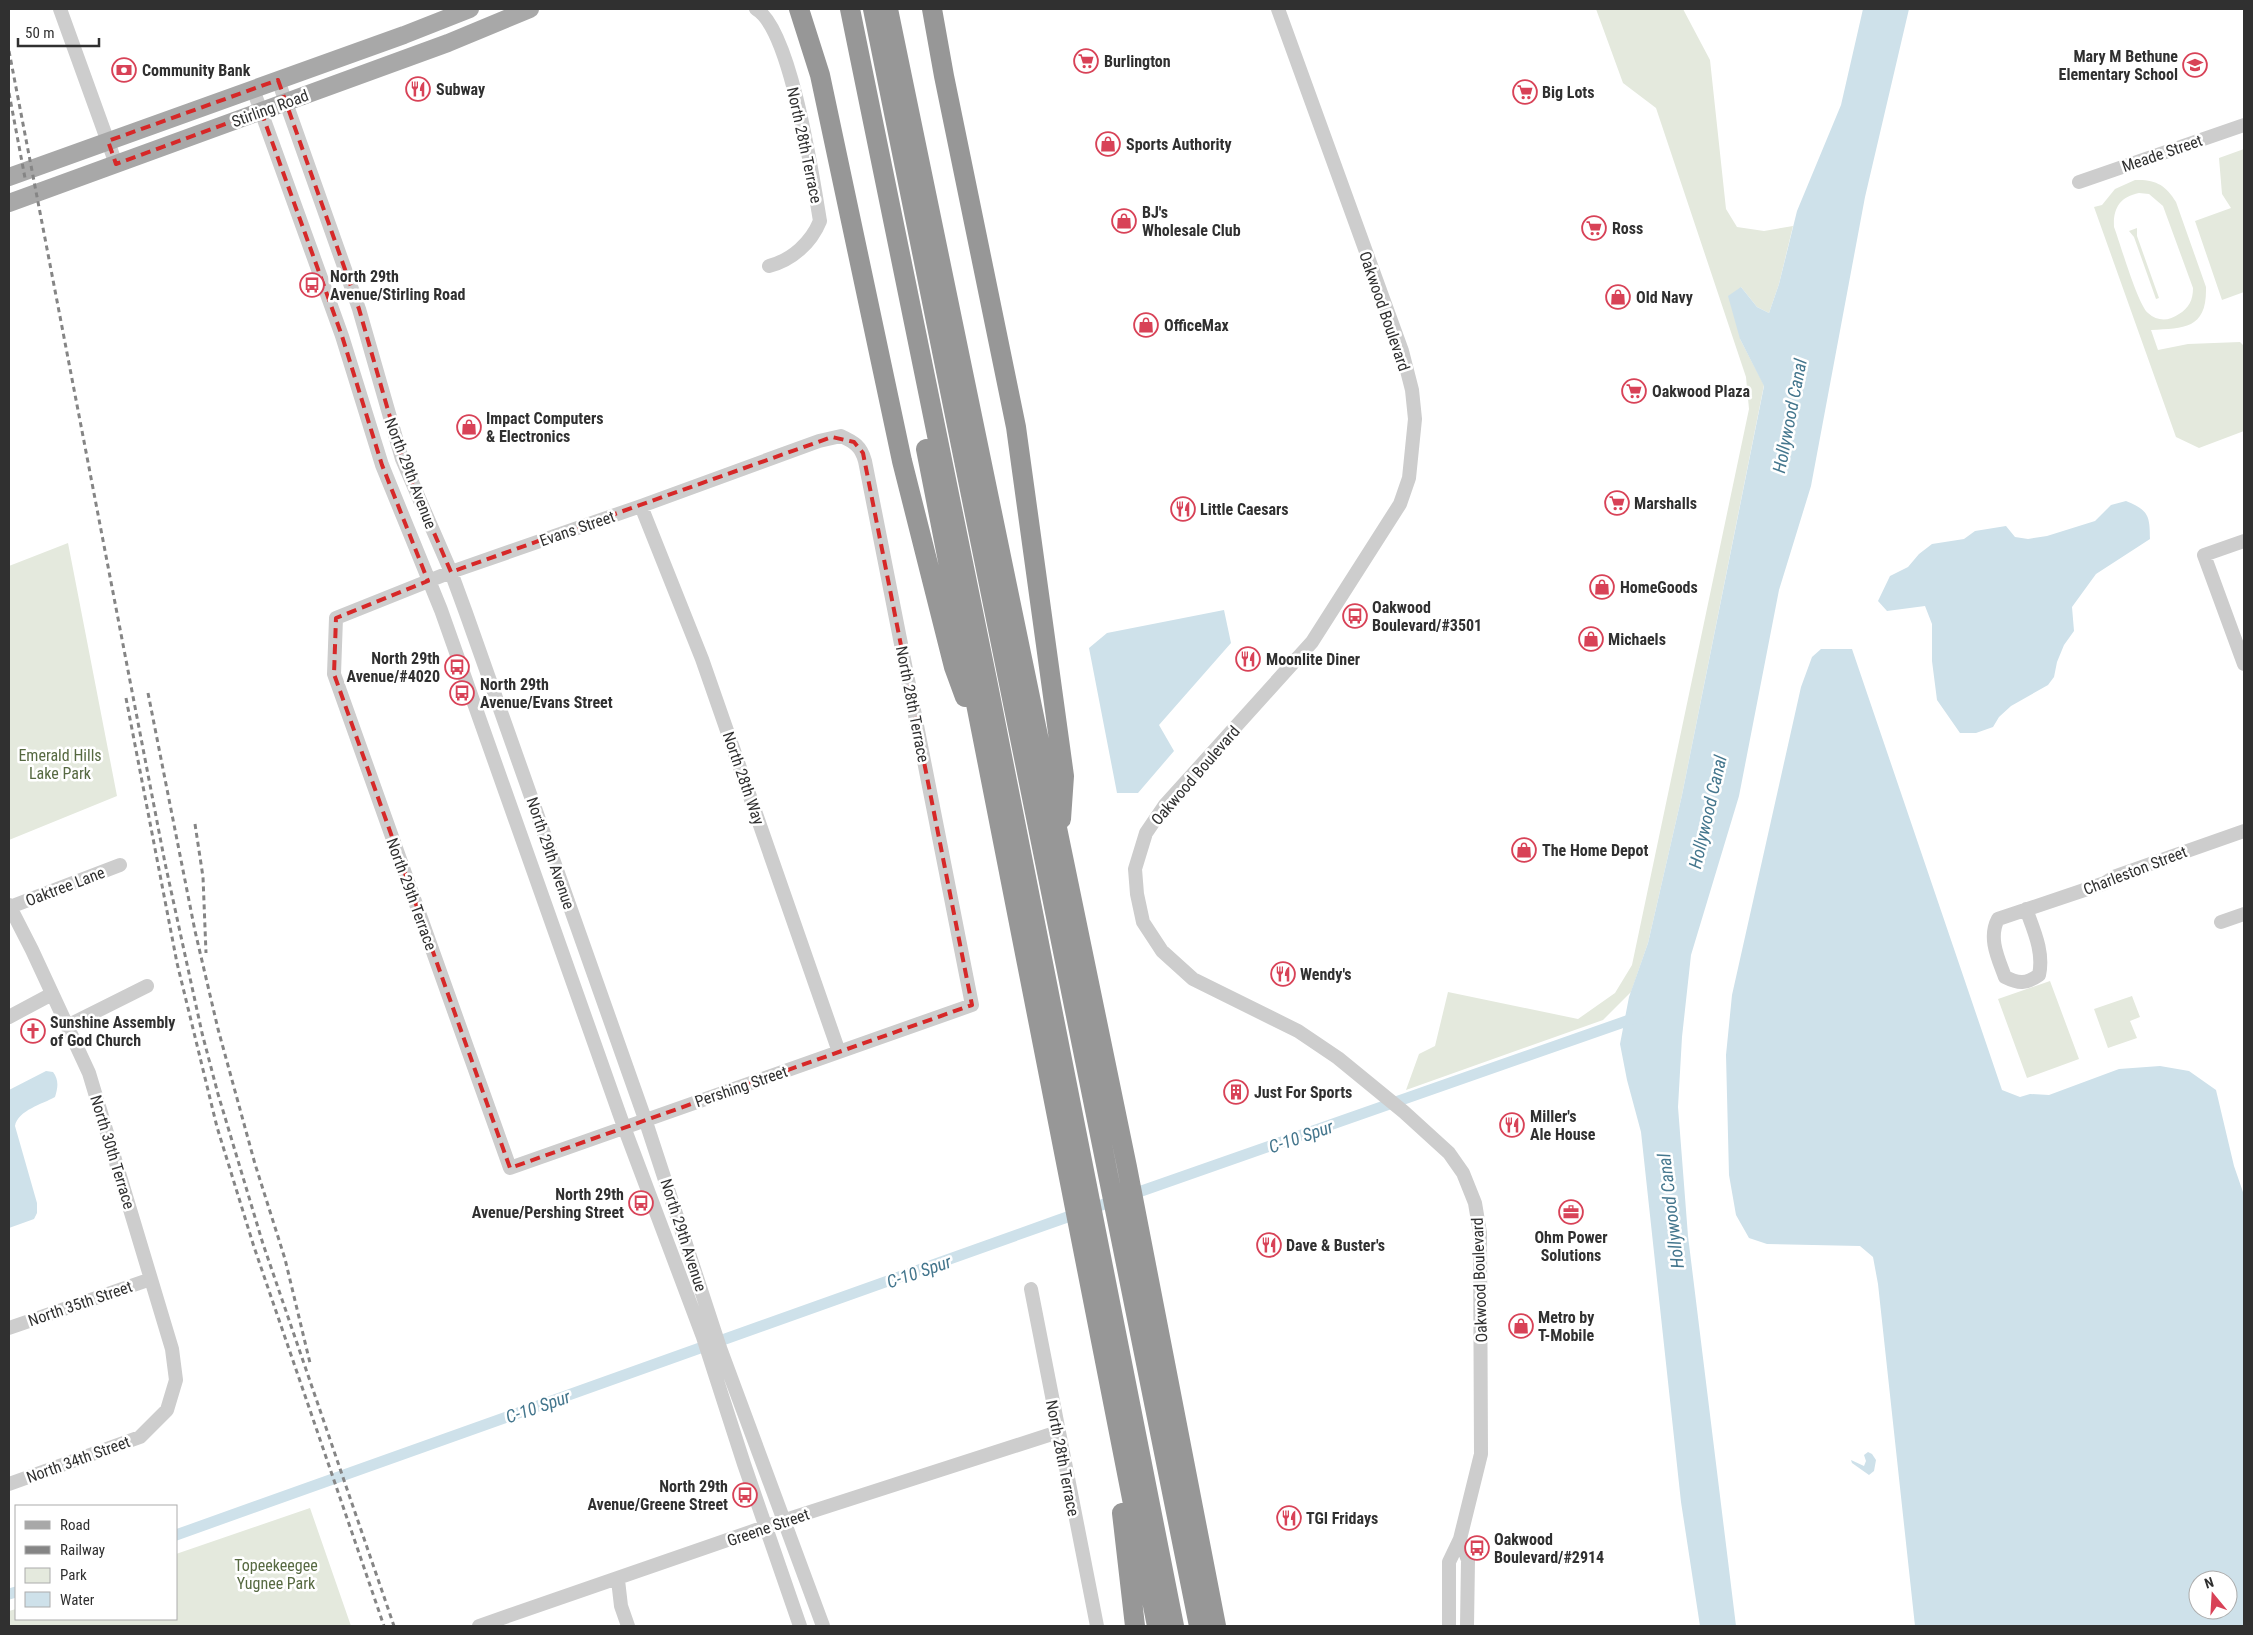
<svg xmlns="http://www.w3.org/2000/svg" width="2253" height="1635" viewBox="0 0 2253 1635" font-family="'Roboto Condensed',sans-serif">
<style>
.green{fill:#e4e9dd;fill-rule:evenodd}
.water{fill:#cee1ea;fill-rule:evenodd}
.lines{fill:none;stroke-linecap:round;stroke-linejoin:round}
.canal{stroke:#cee1ea;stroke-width:11}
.minor{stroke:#cdcdcd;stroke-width:14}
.major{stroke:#a8a8a8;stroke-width:18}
.highway{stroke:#979797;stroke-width:20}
.rail{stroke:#858585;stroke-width:3;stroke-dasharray:5 4;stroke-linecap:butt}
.marked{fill:none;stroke:#d62828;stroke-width:4;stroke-dasharray:10 6;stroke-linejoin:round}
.labels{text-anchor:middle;stroke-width:5;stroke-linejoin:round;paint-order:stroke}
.poi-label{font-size:16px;font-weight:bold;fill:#303030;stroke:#fff;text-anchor:start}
.street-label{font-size:16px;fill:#303030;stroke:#fff}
.park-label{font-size:16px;fill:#566941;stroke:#fff}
.water-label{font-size:18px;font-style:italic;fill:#44768d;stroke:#fff}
</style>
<rect width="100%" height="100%" fill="#fff"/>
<path class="green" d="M1596,9H1683L1710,60L1726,209L1737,227L1764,231L1793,226L1779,284L1769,313L1757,307L1741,287L1740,339L1764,385L1682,795L1648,943L1631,992L1603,1020L1406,1090L1419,1054L1435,1046L1448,992L1578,1019L1615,993L1632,965L1749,409L1746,377L1656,108L1623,83Z
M2244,149V292L2222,300L2195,221L2231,208L2222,194L2219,158Z
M2135,180C2155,179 2166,185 2176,202L2206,287C2207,329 2185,328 2151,330L2158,350L2188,344L2240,342L2244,346V431L2199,448L2176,437L2094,207L2102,205L2115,189ZM2139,193L2149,194L2163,206L2193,288C2193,300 2189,308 2179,314C2169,321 2158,322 2148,313C2138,305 2120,243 2114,227C2113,208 2120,197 2139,193Z
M2137,228V236L2159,298L2156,299L2134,237L2129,231Z
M68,543L117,796L9,840V566Z
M2050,981L2079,1059L2027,1078L1998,999Z
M2132,996L2140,1017L2130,1021L2137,1038L2108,1048L2094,1009Z
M310,1508L351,1626H9V1611L16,1609V1619H176V1554Z"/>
<path class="water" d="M1863,9H1909L1865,197L1811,486L1779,590L1739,796L1691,955L1682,1037L1678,1107L1688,1236L1736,1626H1700L1681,1502L1641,1132L1627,1080L1620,1044L1629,997L1648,943L1682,795L1764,386L1740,339L1728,296L1741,287L1757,307L1769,313L1779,284L1797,211L1841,105Z
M2126,501C2148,510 2150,515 2150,539L2096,574L2072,607L2074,631L2064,645L2057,662L2054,677L2048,685L2011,706L1999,717L1993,727L1976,733H1960L1937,700L1932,661V624L1925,606L1887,611L1878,601L1890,576L1908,567L1919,554L1932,544L1964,539L1975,531L2006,526L2015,537L2028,539L2047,536L2095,521L2111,505Z
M1224,610L1231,643L1159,725L1174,751L1138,793H1117L1089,648L1107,633Z
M1821,649H1852L2002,1090L2020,1097L2030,1094L2049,1095L2119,1069L2160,1066L2189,1071L2216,1090L2234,1166L2244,1195V1626H1915L1878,1284L1873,1257L1860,1246L1767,1244L1749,1238L1736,1215L1729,1175L1726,1055L1732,995L1801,687L1812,657ZM2198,1580H2228V1610H2198Z
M46,1071L53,1072C59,1080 58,1087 55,1097C43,1104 18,1110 15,1126L37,1203V1213L34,1219L9,1228V1090Z
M1868,1452L1872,1454L1876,1460L1874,1471L1869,1475L1852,1463L1851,1460L1864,1466L1866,1461L1864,1455Z"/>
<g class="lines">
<path class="canal" d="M176,1535L1056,1221L1638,1017
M9,1594L16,1592"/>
<path class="minor" d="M60,9L116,164
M756,9C791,29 813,179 820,221C811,243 792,260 769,266
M1278,9L1402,351L1412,390L1415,419L1409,478L1400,504L1312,642L1165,805L1146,833L1135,869L1137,894L1143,922L1162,951L1193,979L1298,1031L1338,1058L1404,1112L1449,1153L1463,1173L1475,1203L1480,1233L1481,1454L1460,1539L1449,1562V1626
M278,80L359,309L402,459L451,572L466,613L645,1119L720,1348L823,1626
M253,89L342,336L382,465L441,610L624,1127L703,1337L744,1464L800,1626
M2079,182L2244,125
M841,436C854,442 861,446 865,461L972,1005L510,1168L334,674L336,618L451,572L641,506L819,441Z
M641,506L702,659L839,1052
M2244,541L2204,555L2244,664
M9,905L32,950L89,1073L172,1349L176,1380L167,1410L140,1437L9,1484
M10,907L120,865
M2026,909C2034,931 2044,952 2039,975C2026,984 2019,984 2005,977C1998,958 1988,938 1998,919L2105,883L2116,876L2244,831
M2221,922L2244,914
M9,1017L52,994
M67,1026L147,986
M1031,1289L1097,1626
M9,1328L151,1279
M1460,1539L1468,1560L1467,1626
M618,1580L621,1606L628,1626
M479,1626L785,1520L1058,1432"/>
<path class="major" d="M9,177L404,35L470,9
M9,203L448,43L530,9"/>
<path class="highway" d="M799,9L820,75L902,461L954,667L965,697
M850,9L988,685L1174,1626
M873,9L1199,1626
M888,9L1127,1167L1216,1626
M932,9L944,76L1016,427L1064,776L1061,819
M926,449L1157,1626
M1122,1513L1135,1626"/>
<path class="rail" d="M9,51L165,863L202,1033L218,1094L263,1244L394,1626
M9,93L25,178
M148,693L195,931L218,1029L255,1164L285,1259L310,1363
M126,698L177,963L217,1127L254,1247L384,1626
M195,824L203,877L206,953"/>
</g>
<path class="marked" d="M278,80L359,309L402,459L451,572L832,437L854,442L863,453L972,1005L510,1168L334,674L336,618L428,581L382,465L342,336L261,111L116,164L108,141Z"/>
<defs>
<g id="supermarket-ring" transform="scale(1.25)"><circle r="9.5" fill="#fff" stroke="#d84257" stroke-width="1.5"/><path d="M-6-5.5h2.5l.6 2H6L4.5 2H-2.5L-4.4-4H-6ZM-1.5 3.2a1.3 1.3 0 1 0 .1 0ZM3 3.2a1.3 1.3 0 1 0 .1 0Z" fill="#d84257"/></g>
<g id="school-ring" transform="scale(1.25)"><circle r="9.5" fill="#fff" stroke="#d84257" stroke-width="1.5"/><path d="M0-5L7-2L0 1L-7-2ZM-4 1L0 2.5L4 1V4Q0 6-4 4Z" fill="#d84257"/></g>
<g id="bank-ring" transform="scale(1.25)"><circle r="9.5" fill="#fff" stroke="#d84257" stroke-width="1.5"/><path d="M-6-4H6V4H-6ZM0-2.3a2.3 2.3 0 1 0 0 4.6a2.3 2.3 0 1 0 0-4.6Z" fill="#d84257"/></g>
<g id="restaurant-ring" transform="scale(1.25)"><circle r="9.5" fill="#fff" stroke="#d84257" stroke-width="1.5"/><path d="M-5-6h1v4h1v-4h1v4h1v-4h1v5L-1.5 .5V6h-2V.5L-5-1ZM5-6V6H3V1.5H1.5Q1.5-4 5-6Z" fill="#d84257"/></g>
<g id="shop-ring" transform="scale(1.25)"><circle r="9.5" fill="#fff" stroke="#d84257" stroke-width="1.5"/><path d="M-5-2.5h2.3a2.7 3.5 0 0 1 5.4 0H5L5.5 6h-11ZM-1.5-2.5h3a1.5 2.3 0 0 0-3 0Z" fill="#d84257"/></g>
<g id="bus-ring" transform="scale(1.25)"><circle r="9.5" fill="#fff" stroke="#d84257" stroke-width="1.5"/><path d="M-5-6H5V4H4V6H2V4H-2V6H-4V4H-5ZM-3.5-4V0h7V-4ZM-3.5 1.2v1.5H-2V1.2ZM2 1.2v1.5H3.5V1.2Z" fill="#d84257"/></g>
<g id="church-ring" transform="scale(1.25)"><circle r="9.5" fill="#fff" stroke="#d84257" stroke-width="1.5"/><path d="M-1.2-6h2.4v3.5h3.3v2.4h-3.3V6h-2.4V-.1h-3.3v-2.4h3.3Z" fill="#d84257"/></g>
<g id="building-ring" transform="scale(1.25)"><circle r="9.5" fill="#fff" stroke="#d84257" stroke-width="1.5"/><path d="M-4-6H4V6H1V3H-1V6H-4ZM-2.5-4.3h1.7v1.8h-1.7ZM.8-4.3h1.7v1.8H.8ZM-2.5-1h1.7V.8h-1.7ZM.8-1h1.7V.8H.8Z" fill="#d84257"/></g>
<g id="office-ring" transform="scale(1.25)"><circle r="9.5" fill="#fff" stroke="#d84257" stroke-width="1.5"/><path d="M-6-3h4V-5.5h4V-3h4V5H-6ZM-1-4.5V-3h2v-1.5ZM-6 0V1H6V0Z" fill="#d84257"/></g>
</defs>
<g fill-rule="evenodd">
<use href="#supermarket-ring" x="1086" y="61"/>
<use href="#school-ring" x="2195" y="65"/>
<use href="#bank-ring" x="124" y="70"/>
<use href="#restaurant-ring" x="418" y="89"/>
<use href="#supermarket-ring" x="1525" y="92"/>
<use href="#shop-ring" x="1108" y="144"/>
<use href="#shop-ring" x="1124" y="221"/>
<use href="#supermarket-ring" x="1594" y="228"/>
<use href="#bus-ring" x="312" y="285"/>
<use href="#shop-ring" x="1618" y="297"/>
<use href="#shop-ring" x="1146" y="325"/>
<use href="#supermarket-ring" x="1634" y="391"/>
<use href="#shop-ring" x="469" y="427"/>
<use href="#supermarket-ring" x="1617" y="503"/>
<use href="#restaurant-ring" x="1183" y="509"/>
<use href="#shop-ring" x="1602" y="587"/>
<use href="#bus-ring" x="1355" y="616"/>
<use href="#shop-ring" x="1591" y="639"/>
<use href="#restaurant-ring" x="1248" y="659"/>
<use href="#bus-ring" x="457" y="667"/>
<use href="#bus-ring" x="462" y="693"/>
<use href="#shop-ring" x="1524" y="850"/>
<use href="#restaurant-ring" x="1283" y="974"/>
<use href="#church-ring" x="33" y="1031"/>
<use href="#building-ring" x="1236" y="1092"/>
<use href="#restaurant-ring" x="1512" y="1125"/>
<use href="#bus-ring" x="641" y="1203"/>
<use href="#office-ring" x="1571" y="1212"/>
<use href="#restaurant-ring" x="1269" y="1245"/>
<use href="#shop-ring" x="1521" y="1326"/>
<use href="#bus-ring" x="745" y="1495"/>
<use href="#restaurant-ring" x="1289" y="1518"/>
<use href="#bus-ring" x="1477" y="1548"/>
</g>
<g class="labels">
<g class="poi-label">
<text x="2178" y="62" text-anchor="end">Mary M Bethune<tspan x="2178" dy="18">Elementary School</tspan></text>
<text x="1104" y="67">Burlington</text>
<text x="142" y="76">Community Bank</text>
<text x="436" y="95">Subway</text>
<text x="1542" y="98">Big Lots</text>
<text x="1126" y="150">Sports Authority</text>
<text x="1142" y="218">BJ's<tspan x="1142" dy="18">Wholesale Club</tspan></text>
<text x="1612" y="234">Ross</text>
<text x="330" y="282">North 29th<tspan x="330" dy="18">Avenue/Stirling Road</tspan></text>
<text x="1636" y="303">Old Navy</text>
<text x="1164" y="331">OfficeMax</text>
<text x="1652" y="397">Oakwood Plaza</text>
<text x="486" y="424">Impact Computers<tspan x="486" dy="18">&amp; Electronics</tspan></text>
<text x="1634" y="509">Marshalls</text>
<text x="1200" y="515">Little Caesars</text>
<text x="1620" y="593">HomeGoods</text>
<text x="1372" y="613">Oakwood<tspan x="1372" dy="18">Boulevard/#3501</tspan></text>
<text x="1608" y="645">Michaels</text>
<text x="440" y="664" text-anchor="end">North 29th<tspan x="440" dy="18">Avenue/#4020</tspan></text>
<text x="1266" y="665">Moonlite Diner</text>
<text x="480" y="690">North 29th<tspan x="480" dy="18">Avenue/Evans Street</tspan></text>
<text x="1542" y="856">The Home Depot</text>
<text x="1300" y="980">Wendy's</text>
<text x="50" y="1028">Sunshine Assembly<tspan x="50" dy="18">of God Church</tspan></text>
<text x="1254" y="1098">Just For Sports</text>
<text x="1530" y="1122">Miller's<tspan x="1530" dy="18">Ale House</tspan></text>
<text x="624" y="1200" text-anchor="end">North 29th<tspan x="624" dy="18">Avenue/Pershing Street</tspan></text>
<text x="1571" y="1243" text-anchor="middle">Ohm Power<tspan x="1571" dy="18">Solutions</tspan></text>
<text x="1286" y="1251">Dave &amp; Buster's</text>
<text x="1538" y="1323">Metro by<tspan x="1538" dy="18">T-Mobile</tspan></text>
<text x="728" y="1492" text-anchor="end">North 29th<tspan x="728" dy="18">Avenue/Greene Street</tspan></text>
<text x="1306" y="1524">TGI Fridays</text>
<text x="1494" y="1545">Oakwood<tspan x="1494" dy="18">Boulevard/#2914</tspan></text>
</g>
<g class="street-label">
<text transform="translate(270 108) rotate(-20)" y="6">Stirling Road</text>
<text transform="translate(805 145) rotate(78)" y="6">North 28th Terrace</text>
<text transform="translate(2162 153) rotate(-19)" y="6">Meade Street</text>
<text transform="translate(1385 311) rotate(71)" y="6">Oakwood Boulevard</text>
<text transform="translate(411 473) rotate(69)" y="6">North 29th Avenue</text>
<text transform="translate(577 528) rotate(-19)" y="6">Evans Street</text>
<text transform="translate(913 704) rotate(79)" y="6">North 28th Terrace</text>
<text transform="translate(1195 775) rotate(-49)" y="6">Oakwood Boulevard</text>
<text transform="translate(744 778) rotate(71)" y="6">North 28th Way</text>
<text transform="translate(551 853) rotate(71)" y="6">North 29th Avenue</text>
<text transform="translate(2135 870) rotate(-21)" y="6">Charleston Street</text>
<text transform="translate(65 886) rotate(-21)" y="6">Oaktree Lane</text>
<text transform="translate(412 894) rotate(70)" y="6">North 29th Terrace</text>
<text transform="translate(741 1086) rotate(-19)" y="6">Pershing Street</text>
<text transform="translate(113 1152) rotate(73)" y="6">North 30th Terrace</text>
<text transform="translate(684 1235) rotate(72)" y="6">North 29th Avenue</text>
<text transform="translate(1479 1280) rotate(-92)" y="6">Oakwood Boulevard</text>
<text transform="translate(80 1303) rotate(-19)" y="6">North 35th Street</text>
<text transform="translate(1063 1458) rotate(79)" y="6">North 28th Terrace</text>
<text transform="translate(78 1459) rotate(-20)" y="6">North 34th Street</text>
<text transform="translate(768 1527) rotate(-19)" y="6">Greene Street</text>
</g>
<g class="park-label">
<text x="60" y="761">Emerald Hills<tspan x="60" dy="18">Lake Park</tspan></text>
<text x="276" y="1571">Topeekeegee<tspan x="276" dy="18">Yugnee Park</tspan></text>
</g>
<g class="water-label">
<text transform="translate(1790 416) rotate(-79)" y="6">Hollywood Canal</text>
<text transform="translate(1708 812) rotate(-77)" y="6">Hollywood Canal</text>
<text transform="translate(1301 1137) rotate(-19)" y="6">C-10 Spur</text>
<text transform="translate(1671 1211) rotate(-97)" y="6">Hollywood Canal</text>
<text transform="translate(919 1272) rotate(-19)" y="6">C-10 Spur</text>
<text transform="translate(538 1407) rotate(-19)" y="6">C-10 Spur</text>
</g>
</g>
<rect width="2253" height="1635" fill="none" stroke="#303030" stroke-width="20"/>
<rect x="15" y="1505" width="162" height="115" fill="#ffffff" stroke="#acacac"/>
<rect x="25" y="1521" width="25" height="8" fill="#a8a8a8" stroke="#acacac"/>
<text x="60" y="1530" font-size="15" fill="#303030">Road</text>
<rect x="25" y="1546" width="25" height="8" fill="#858585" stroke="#acacac"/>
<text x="60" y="1555" font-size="15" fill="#303030">Railway</text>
<rect x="25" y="1568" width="25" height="15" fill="#e4e9dd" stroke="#acacac"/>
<text x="60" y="1580" font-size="15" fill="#303030">Park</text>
<rect x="25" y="1592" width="25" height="15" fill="#cee1ea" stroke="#acacac"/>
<text x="60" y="1605" font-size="15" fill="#303030">Water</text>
<g transform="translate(2213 1595) rotate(342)"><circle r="24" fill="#ffffff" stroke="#acacac"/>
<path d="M0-4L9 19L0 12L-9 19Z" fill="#d84257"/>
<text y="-8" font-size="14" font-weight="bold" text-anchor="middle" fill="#303030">N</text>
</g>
<path d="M18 38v8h81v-8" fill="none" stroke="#303030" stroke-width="2.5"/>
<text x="25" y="38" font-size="15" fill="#303030" stroke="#ffffff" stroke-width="4" paint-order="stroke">50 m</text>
</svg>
